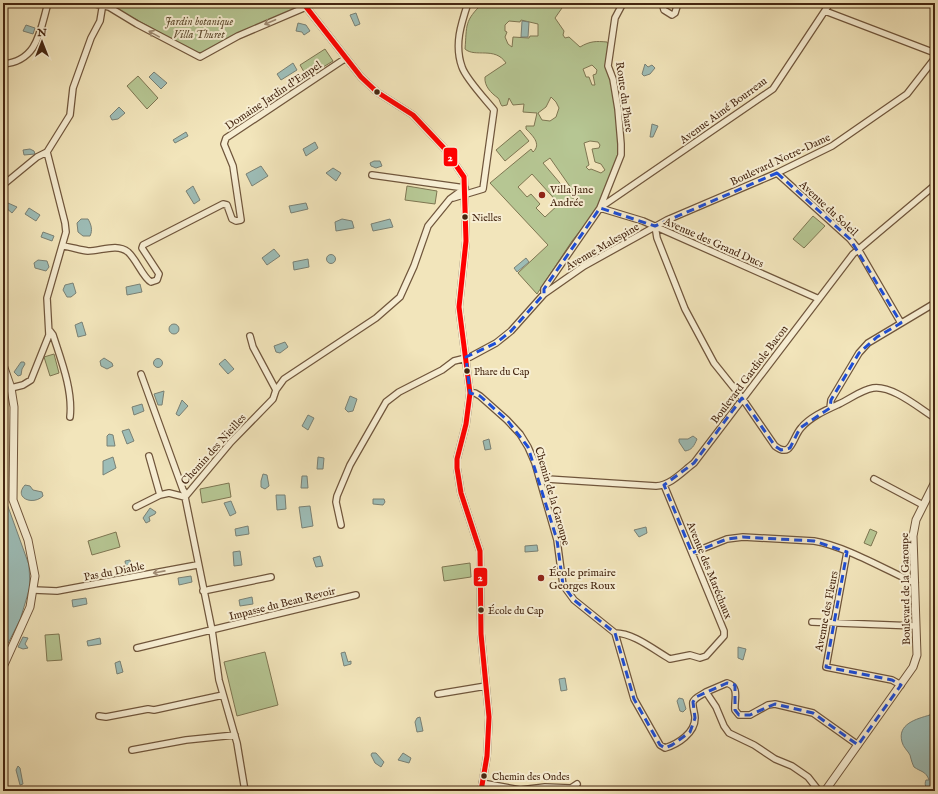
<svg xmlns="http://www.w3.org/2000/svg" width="938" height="794" viewBox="0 0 938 794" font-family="'IM FELL English',serif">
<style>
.green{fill:#b6c693;stroke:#7e7652;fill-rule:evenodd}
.water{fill:#9dbdb7;stroke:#7a8175}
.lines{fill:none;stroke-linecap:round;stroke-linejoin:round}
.minor-casing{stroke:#70563c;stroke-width:8}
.tertiary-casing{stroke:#70563c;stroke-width:9}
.minor{stroke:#f7eed3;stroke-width:5.5}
.tertiary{stroke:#f7eed3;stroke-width:7}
.bus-1-casing{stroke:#f7eed3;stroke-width:8}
.bus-1{stroke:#f00;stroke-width:5}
.oneway{stroke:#9e8a72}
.marked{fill:none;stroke:#1d4ed8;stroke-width:3;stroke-dasharray:8 5;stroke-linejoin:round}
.bus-dot{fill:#452611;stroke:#f7eed3;stroke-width:1.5}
.poi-dot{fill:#8f2418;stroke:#f7eed3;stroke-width:1.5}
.labels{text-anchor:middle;stroke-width:4;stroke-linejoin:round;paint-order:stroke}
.bus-label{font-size:10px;fill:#452611;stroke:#f7eed3;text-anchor:start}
.park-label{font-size:11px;font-style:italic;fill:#614e32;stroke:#f7eed3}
.street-label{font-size:11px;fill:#452611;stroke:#f7eed3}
.poi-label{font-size:11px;fill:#452611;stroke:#f7eed3;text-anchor:start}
.line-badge{stroke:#f7eed3;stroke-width:1.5}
.badge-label{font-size:11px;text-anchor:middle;font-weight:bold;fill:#fff}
</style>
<rect width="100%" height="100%" fill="#f2e5bb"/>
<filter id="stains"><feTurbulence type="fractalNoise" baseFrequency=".005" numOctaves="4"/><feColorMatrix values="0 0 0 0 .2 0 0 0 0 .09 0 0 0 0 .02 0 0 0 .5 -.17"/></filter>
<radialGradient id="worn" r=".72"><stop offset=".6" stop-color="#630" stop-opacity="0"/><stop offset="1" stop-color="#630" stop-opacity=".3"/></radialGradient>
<path class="green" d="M106,3H299L301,7L201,55Z
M483,3H562V8L555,18L564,31L563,35L565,38L569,37L580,47C590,41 596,41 607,42L610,47L608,66L613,79L621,155L599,207L572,241L537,294L518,273L548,245L490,183L531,149L533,152C542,144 532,135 526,129V126H534L537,113L523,112L524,104L513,105L509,98L507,105L502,106C500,104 500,100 498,98C491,93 484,86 485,77L506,63C495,46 475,58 465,49C467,25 464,21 483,3ZM521,20L538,24V36H530L529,38L513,37L512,47L508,44L505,37L507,32L505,31V25L509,21L520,22ZM592,65L597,70L596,74L593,75L595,85H592L589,77H586L583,69ZM551,97L556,102L559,108L556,117L550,121L542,120L538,113L546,107ZM590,141L598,142L600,145L599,148L592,149L595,162L601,164L605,170L601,173L591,169L589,170L586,167L589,165L584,143ZM550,158L578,198L576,202L543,163ZM532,174L559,204L545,217L536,208L540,204L531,194L527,197L518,187Z
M325,49L333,61L307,77L300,65Z
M138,76L158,98L147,109L127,86Z
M520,130L529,141L505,161L496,150Z
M407,186L437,191L435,204L405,200Z
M813,216L825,226L804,248L793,239Z
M54,354L59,373L50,376L44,357Z
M229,483L231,497L202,503L200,489Z
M870,529L877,532L871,546L864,543Z
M116,532L120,547L92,555L88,541Z
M470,563L471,577L444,581L442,567Z
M59,634L62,660L47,661L45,635Z
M265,652L278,705L237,716L224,662Z"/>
<path class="water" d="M356,13L360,24L355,26L350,15Z
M522,21L529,22L528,37H521Z
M298,23L306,25L310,31L304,35L302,32L296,31Z
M26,25L35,28L33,34L23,31Z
M293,63L297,70L281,80L277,74Z
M645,64L648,67L652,65L655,68L650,74L644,76L642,74Z
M154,72L167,83L161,89L149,77Z
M119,107L125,113L118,119L112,120L110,116Z
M652,124L658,126L653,137H650Z
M186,132L188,136L175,143L173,140Z
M315,142L318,148L306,156L303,149Z
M30,149L34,151L35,154L24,155L23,150Z
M374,161H380L382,166L376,168L371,166L370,163Z
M261,166L268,176L252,186L246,174Z
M333,168L341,173L336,181L326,173Z
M193,186L200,200L194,204L186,191Z
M8,203L17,207L12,213L5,207Z
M306,203L308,209L291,213L289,206Z
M29,208L40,215L36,221L25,214Z
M81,219H88C91,224 93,230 90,236H83L78,232L77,223Z
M342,219L352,221L354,228L336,231L335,222Z
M390,219L393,227L373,231L371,224Z
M43,232L54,236L52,241L41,237Z
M274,249L280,256L267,265L262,258Z
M326.5 259a4.5 4.5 0 1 1 9 0a4.5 4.5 0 1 1-9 0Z
M526,258L529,262L517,272L514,268Z
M308,259L309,267L294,270L293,262Z
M38,260L47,261L49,267L46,271L35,268L34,263Z
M73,283L76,293L71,297H67L63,290L65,285Z
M140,284L142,292L127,295L126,287Z
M82,322L86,335L78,337L75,325Z
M169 329a5 5 0 1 1 10 0a5 5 0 1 1-10 0Z
M285,342L288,347L280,353L276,352L274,346Z
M104,358L112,363L113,366L107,369L101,366L100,361Z
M153.5 363a4.5 4.5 0 1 1 9 0a4.5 4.5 0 1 1-9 0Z
M225,359L234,369L228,374L219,364Z
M21,362H24L25,364L22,369L21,375L18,376L14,372Z
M164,391L162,405H158L154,394Z
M3,393L6,410V501L29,565L30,587L20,620L3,653Z
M350,396L357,399L353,411L348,412L345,409Z
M182,400L188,406L179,416L176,414Z
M142,404L144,411L134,415L132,407Z
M308,415L314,418L308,430L302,426Z
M129,429L134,441L127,444L122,431Z
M109,434L113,435L115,446H107V436Z
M693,436L697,439C694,446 692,450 685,451L679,442V439H688Z
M489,439L491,449L485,450L483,441Z
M113,457L116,468L103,475V461Z
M318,457L324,458L323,469H317Z
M263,474L267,475L269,486L265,489L261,487V481Z
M302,476H307L308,488H301Z
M25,485L30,486L33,490L42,492L43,496C33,506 13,498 25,485Z
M276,495H285L286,509L277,510Z
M373,499H384L385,502L383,505L373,504Z
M231,501L236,513L230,516L224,503Z
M310,506L313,526L302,528L299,507Z
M150,508L156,512L155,514L149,517L150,521L146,523L143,518Z
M248,526L249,534L236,536L235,529Z
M646,527L647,533L639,537L634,530Z
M537,545L538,551L525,552V546Z
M240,551L242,565L234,566L233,552Z
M320,556L323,566L316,567L313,558Z
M130,560L133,571L127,573L125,561Z
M191,576L192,582L179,585L178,578Z
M252,597L253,604L240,606L239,600Z
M86,598L87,604L73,607L72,600Z
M23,637L28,638L25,644L28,648L23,649L18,647Z
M100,638L101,644L88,646L87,641Z
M738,647L746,649L743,660L738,658Z
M345,652L348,662L351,661V664L344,666L341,653Z
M120,661L123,672L117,674L115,663Z
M565,678L567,690L561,691L559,679Z
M679,698L683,699L686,709L683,712L680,711L677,701Z
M931,712L935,715V791H930C926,788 924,785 926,780H929C926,771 921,772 914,767C912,763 911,759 910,755C908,751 903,747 902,742C897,724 916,719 930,715Z
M420,717L423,731L417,732L415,722L417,718Z
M372,753H376L384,762L381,767L375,763L371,755Z
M403,753L411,758L409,763L398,760Z
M18,766L20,768L23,784L20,785L16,770Z"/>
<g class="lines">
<g class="minor-casing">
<path id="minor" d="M69,3L96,4L109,7L137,24L200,57L238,36L306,7
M303,3L361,77L377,92L413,115L444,148L464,177L466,241L459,307L470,393L466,424L457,459V468L461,493L480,551L481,634L489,717L487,756L481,791
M662,3L664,10L672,15L675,13L678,3
M825,11L935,53
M3,64C38,61 40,31 48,3
M777,173L850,239L858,249L901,323
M372,175L465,188
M3,185L37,157L47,152
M453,198L483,189L494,110C486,100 466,79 462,67C454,45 461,24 468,3
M601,207L773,89L830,3
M600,208L643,221L819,299
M655,226L657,238L685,309L714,363L742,398L775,446C792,459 792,438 801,428C810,417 826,410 839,404C850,399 861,390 873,388C892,385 919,408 935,418
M63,246C71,247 80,250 88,251C101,251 117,243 128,252C137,260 143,278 151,282L157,280L159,274L142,248L143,245L223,204L227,205L232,219L236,221L241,220L233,166L224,144L226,138L346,58
M544,294V289L600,208L621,155V144L618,109L613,79L608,66L615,18L623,3
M50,331L53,335C61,360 73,390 70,417
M250,336L253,347L276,390
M141,374L183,490L186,494
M11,388L23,385L31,380L49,335L47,298L66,232L65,223L47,152L70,115L73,88L91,38L100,21L103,3
M470,393H475L480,396L507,420L520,434L528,447L535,463L557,540L563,585L574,600L615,633L634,699L660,745L665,748C678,744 695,733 695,718C695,713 692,706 693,702C695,697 702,695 706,692L716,707L724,726L729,733L754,745L775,759L792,766L808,777L819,791
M830,408L831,400L859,353L868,343L935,303
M149,456L160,495L169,493L185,497
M874,479L923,505
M540,481L547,479L656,486C671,485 682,472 694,463L853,254L935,185
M136,507L160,495
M341,525L336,502L337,496L350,465L386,402L399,392L442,370L454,361L470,357L496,343L511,331L544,294L584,266L667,220L777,173L832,146L907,94L935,58
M847,552L826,667L892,680L901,685
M692,553L727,539L743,537L814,541C845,546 886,570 915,583
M34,590L57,591L197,565
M203,591L271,577
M812,622L916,626
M615,633C634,633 654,650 670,659L690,655L700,658L706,656L724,636V631L664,485
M137,648L356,595
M706,692L727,683C740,687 734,699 735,710L739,715H750L768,705L775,704L813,713L858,745
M438,694L486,686
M99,716L106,717L148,709L154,710L223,695
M132,750L186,740L235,735
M482,783L520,790L545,787L571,788L577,784
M245,791L237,743L219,680L212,630L185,497L231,442L273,399L276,390L284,379L376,318L400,297L414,266L428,226L450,199L465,188"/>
</g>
<g class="tertiary-casing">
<path id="tertiary" d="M3,365L11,388L14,407L13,500L28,540L35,576L30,607L3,667
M825,791L913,667L917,655L913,536L916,520L935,482"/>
</g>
<use href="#minor" class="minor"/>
<use href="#tertiary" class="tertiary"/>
<g class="bus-1-casing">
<path id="bus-1" d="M303,3L361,77L377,92L413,115L444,148L464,177L466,241L459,307L470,393L466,424L457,459V468L461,493L480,551L481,634L489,717L487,756L481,791"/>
</g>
<use href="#bus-1" class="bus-1"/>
</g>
<defs><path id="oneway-shaft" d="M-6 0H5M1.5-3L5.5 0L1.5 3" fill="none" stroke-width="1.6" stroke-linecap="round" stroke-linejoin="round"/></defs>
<g class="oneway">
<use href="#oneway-shaft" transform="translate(270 22) rotate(157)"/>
<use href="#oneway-shaft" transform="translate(154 34) rotate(-151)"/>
<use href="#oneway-shaft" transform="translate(159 572) rotate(169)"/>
</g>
<path class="marked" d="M777,173L850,239L901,323L877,337L859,353L831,400L830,408L800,428L790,448L781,450L775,446L742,398L694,463L664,485L692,553L727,539L743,537L814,541L847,552L826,667L892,680L901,685L858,745L813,713L775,704L750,715H739L735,710V685L727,683L696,697L693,702L695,718L690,732L672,745L665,748L660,745L634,699L615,633L574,600L563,585L557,540L528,447L507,420L480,396L470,393L466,357L496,343L511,331L544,294V289L600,208L655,226Z"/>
<g class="bus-dot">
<circle cx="377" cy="92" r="3.5"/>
<circle cx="465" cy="217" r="3.5"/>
<circle cx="467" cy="371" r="3.5"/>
<circle cx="481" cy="610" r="3.5"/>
<circle cx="484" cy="776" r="3.5"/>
</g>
<g class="poi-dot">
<circle cx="542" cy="195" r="4"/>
<circle cx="541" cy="578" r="4"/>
</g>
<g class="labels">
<g class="bus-label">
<text x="472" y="221">Nielles</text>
<text x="474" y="375">Phare du Cap</text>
<text x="488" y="614">École du Cap</text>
<text x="492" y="780">Chemin des Ondes</text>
</g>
<g class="park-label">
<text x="199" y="25">Jardin botanique<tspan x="199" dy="13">Villa Thuret</tspan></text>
</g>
<g class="street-label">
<text transform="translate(273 95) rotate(-34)" y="4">Domaine Jardin d'Empel</text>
<text transform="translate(625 97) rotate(82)" y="4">Route du Phare</text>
<text transform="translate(723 110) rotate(-36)" y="4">Avenue Aimé Bourreau</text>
<text transform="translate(780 159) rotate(-25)" y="4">Boulevard Notre-Dame</text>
<text transform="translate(829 208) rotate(43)" y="4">Avenue du Soleil</text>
<text transform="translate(714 242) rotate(24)" y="4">Avenue des Grand Ducs</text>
<text transform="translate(602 246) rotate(-30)" y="4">Avenue Malespine</text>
<text transform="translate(749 374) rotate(-53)" y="4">Boulevard Gardiole Bacon</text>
<text transform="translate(213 449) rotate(-48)" y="4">Chemin des Nieilles</text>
<text transform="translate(553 496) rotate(74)" y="4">Chemin de la Garoupe</text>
<text transform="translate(710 570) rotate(68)" y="4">Avenue des Maréchaux</text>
<text transform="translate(114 571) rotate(-11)" y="4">Pas du Diable</text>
<text transform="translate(905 589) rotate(-91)" y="4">Boulevard de la Garoupe</text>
<text transform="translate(282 603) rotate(-14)" y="4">Impasse du Beau Revoir</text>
<text transform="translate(826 611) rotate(-79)" y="4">Avenue des Fleurs</text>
</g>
<g class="poi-label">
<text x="550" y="193">Villa Jane<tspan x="550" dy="13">Andrée</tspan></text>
<text x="549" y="576">École primaire<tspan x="549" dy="13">Georges Roux</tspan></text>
</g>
</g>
<g class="line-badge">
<rect x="443" y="147" width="15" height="20" rx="4" fill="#f00"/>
<rect x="473" y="567" width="15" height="20" rx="4" fill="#f00"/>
</g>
<g class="badge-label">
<text x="450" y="161">2</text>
<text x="480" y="581">2</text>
</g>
<rect width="938" height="794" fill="none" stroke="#f2e5bb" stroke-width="16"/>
<rect x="4" y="4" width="930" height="786" fill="none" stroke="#452611" stroke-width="2"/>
<rect x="8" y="8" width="922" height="778" fill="none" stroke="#452611"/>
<g transform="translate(42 42)" stroke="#f7eed3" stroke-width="3" paint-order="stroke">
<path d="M0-3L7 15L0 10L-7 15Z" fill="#452611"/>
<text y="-6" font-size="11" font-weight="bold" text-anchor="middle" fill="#452611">N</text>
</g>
<rect width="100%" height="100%" filter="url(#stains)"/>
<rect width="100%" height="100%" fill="url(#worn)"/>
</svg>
